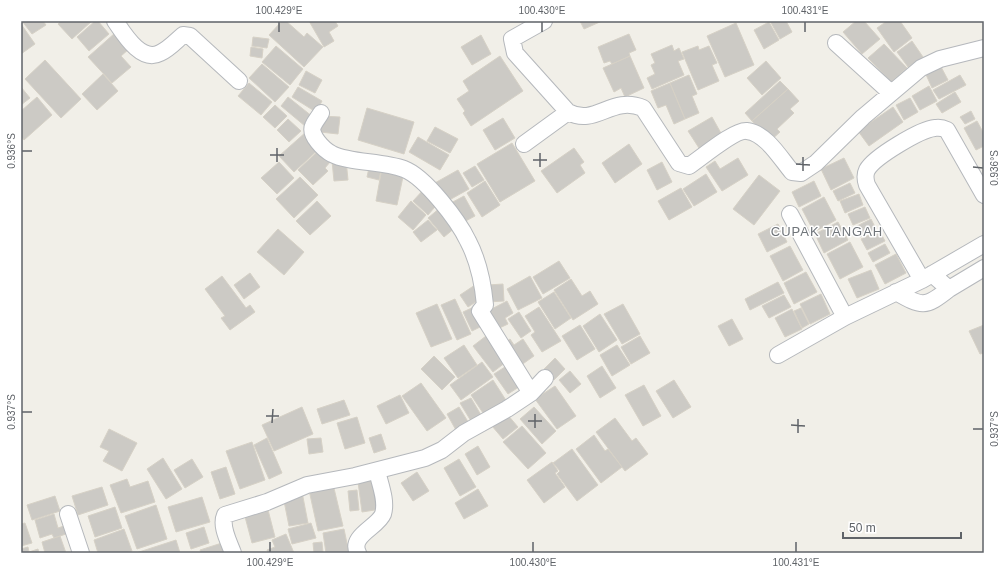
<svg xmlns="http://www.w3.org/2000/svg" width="1005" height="574" viewBox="0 0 1005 574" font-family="Helvetica,sans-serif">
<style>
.building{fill:#cccac5;stroke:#d6d1c6}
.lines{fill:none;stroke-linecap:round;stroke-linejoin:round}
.minor-casing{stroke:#b5b8bc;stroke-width:18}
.minor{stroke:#fff;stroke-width:16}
.ticks{fill:none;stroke:#5f6368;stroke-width:1.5}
.labels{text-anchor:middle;stroke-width:3;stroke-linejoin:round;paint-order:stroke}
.quarter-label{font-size:13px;letter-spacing:1px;fill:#70757a;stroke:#fff}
.neatline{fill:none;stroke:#5f6368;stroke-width:1.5}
.ticks-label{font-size:10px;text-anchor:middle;fill:#5f6368}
</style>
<rect width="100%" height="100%" fill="#f1efe8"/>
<path class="building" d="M22,21H43L46,25L32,34Z
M61,21H92L72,39L58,24Z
M95,21H98L109,34L89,51L77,37Z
M282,21H286L304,37L307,33L323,47L304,67L269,35Z
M309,21H335L338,26L329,32L334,41L324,47Z
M580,21H602L584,29Z
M770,21H786L792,32L780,39Z
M856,21H864L880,39L862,54L843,32Z
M887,21H900L912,38L894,52L877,28Z
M769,22L779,40L764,49L754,30Z
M736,23L754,65L725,77L707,36Z
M21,24L35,44L21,54Z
M115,33L129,49L121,56L131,67L112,83L88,57Z
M629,34L636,50L629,53L630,56L612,64L610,61L604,63L598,47Z
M481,35L491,54L472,65L461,47Z
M253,37L269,39L267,48L252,46Z
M912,41L923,57L908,67L897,52Z
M884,44L907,68L891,82L868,58Z
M672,45L674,51L679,48L684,59L678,61L684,75L652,89L647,78L655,74L651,65L655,63L651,54Z
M276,46L303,69L290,85L262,62Z
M698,46L699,50L709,46L717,63L712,65L719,81L698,90L682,52Z
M251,47L263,49L262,58L250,56Z
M500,56L523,91L471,126L463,113L465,111L457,99L469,91L463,81Z
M630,56L644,88L625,97L621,88L614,92L603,68Z
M45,60L81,99L61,118L25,79Z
M766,61L781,78L762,95L747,78Z
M939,63L948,80L932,88L924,70Z
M262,64L289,87L275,102L249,78Z
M306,71L322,80L315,93L299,85Z
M103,74L118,91L97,110L82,94Z
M689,75L697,94L692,96L699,113L685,119L670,83Z
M960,75L966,85L939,99L933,90Z
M780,81L788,89L752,121L745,113Z
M249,83L272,102L261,115L238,96Z
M670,83L685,119L674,124L666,105L658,108L651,91Z
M929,86L937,101L920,110L912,96Z
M21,87L30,98L21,105Z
M298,87L322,101L316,112L292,97Z
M788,89L799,101L790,109L794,113L777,129L780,132L770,141L752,121Z
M955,92L961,102L942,113L936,104Z
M37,97L52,115L24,140L21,136V111Z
M288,97L313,117L305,126L281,106Z
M910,98L918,112L904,120L896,105Z
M275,105L287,116L275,128L263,117Z
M893,107L903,122L869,146L858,131Z
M367,108L414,122L404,154L358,140Z
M971,111L975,119L965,124L960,117Z
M321,116L340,117L338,134L320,132Z
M712,117L722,135L699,148L688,131Z
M503,118L515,138L495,150L483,130Z
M288,119L301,131L289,142L277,130Z
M977,121L984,134V146L976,150L964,128Z
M435,127L458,139L450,153L427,141Z
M306,132L321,147L294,172L279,156Z
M418,137L449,155L440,170L409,152Z
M512,143L535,181L500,202L477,164Z
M629,144L642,164L615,183L602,163Z
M574,148L584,162L580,165L585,173L557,193L541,171Z
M319,150L330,162L325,168L328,171L313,185L298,170Z
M738,158L748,175L722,191L706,167L715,161L720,169Z
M844,158L854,178L831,190L821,169Z
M346,160L348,180L334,181L332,161Z
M279,162L294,178L277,194L261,178Z
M662,162L672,182L657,190L647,170Z
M370,163L382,165L379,180L367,177Z
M475,166L484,180L472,187L463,173Z
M382,168L404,172L397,205L376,201Z
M458,170L469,189L444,203L433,184Z
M706,174L717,192L694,206L683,189Z
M759,175L780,191L754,225L733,209Z
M300,177L318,195L294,218L276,199Z
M485,181L500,205L482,217L467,193Z
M814,181L821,196L799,207L792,192Z
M850,183L855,193L838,201L833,191Z
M425,188L440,201L428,215L413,201Z
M681,188L692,207L669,220L658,201Z
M859,194L863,205L845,213L840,201Z
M464,196L475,216L460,224L449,204Z
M824,197L836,220L814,232L802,209Z
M317,201L331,216L310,235L296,221Z
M411,201L426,215L413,230L398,217Z
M441,207L456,227L444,237L428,218Z
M865,207L870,218L853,225L848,214Z
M871,219L876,229L860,237L855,227Z
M428,220L437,230L421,242L413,232Z
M838,222L848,240L824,253L815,234Z
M778,224L787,242L767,252L758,234Z
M278,229L304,252L284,275L257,252Z
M879,230L885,241L867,250L861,239Z
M850,242L863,267L840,279L827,254Z
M885,244L890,253L873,262L868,253Z
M790,246L803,270L783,281L770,256Z
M896,254L906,273L885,284L875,265Z
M559,261L570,278L543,294L533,277Z
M871,270L879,289L857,298L848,279Z
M806,272L817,292L794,304L784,283Z
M250,273L260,287L244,299L234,285Z
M222,276L246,308L250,305L255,312L230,330L221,318L225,316L205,289Z
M530,276L542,298L518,310L507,289Z
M571,279L582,296L590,291L598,304L573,320L554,290Z
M778,282L784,293L750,310L745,299Z
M503,284L504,301L488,302V285Z
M475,285L483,297L468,307L460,295Z
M554,292L571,318L555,329L538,302Z
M821,294L830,314L810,324L800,304Z
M784,295L791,307L769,318L762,306Z
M455,299L471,334L457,340L441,305Z
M507,301L513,313L505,318L508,324L493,331L484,313Z
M437,304L452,339L431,347L416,313Z
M623,304L640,334L622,344L604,314Z
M476,306L484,325L472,331L463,312Z
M539,307L561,341L542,352L531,335L535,332L525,316Z
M801,308L809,324L802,328L794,311Z
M792,309L802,329L785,337L775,318Z
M519,312L531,331L521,338L508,319Z
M600,314L617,340L599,352L583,326Z
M732,319L743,339L729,346L718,326Z
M580,325L595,349L577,360L562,336Z
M984,325V353L980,354L969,331Z
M486,336L506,362L493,372L473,346Z
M640,336L650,353L631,364L621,347Z
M510,339L514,345L523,339L534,356L517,368L502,345Z
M464,345L477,365L458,378L444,358Z
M617,345L630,365L612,376L600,355Z
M434,356L455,377L442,390L421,369Z
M555,358L565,369L554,380L544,369Z
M482,362L493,377L461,400L450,385Z
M508,365L522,385L508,394L494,374Z
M602,366L616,388L600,398L587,376Z
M570,371L581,384L570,393L559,380Z
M493,380L509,405L487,419L471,395Z
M674,380L691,407L673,418L656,391Z
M421,383L446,418L427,431L402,396Z
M644,385L661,416L643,426L625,395Z
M555,386L576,416L557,429L535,399Z
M400,395L409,413L386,424L377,406Z
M471,398L481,415L471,421L460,403Z
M344,400L350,415L322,424L317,409Z
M302,407L313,434L274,451L262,425Z
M459,407L470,425L457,432L447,414Z
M534,407L556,431L542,444L520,419Z
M507,414L518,427L503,439L492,426Z
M357,417L365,443L345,449L337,423Z
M615,418L632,441L636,438L648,454L625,471L596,432Z
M522,426L546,453L528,469L503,442Z
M109,429L137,443L122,471L103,461L109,451L100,447Z
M381,434L386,449L374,453L369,438Z
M594,435L605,451L608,449L622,467L601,483L576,449Z
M267,438L282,473L269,479L254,445Z
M321,438L323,452L309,454L307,439Z
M252,442L265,480L240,489L226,451Z
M478,446L490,467L477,475L465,454Z
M572,449L598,485L577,501L557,474L560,471L553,463Z
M163,458L182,489L166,499L147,469Z
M192,459L203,477L185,488L174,470Z
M459,459L476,487L460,496L444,468Z
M552,462L558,471L555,473L565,487L544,503L527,480Z
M226,467L235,494L220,499L211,472Z
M417,472L429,491L413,501L401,483Z
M127,479L130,487L148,481L155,502L121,513L110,485Z
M378,479L381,509L362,512L358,482Z
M333,484L343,526L318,531L309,490Z
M102,487L108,505L78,515L72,496Z
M478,489L488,506L464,519L455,503Z
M357,490L359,510L350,511L348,491Z
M302,492L308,523L289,526L283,496Z
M55,496L60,511L32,520L27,505Z
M202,497L210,522L176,532L168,507Z
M156,505L167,539L137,549L125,516Z
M267,506L275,537L252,543L244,513Z
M115,507L122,528L95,537L88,516Z
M54,514L58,528L64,526L66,534L54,538L52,534L40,538L35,520Z
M25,523L32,543L21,546V524Z
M311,523L316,538L292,544L288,529Z
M204,527L209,543L191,549L186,533Z
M124,529L132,551L125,553H97H98L94,540Z
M344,529L349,553H326L323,533Z
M286,534L294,553H268L267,550L275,547L272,540Z
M60,536L66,553H45L42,542Z
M176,540L180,553H136Z
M225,542L229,553H201L200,550Z
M322,542L323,553H314L313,543Z
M28,547L29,552L38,549L39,553H21V549Z"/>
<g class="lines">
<g class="minor-casing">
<path id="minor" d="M115,21C124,34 141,63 160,53C169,49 176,41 183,35L190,36L239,81
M544,21L512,39L515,53L568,112C596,127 611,95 643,108L679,163L689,166C700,159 735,129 747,131C766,133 781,159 792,172L801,173L816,163L863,117L921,68L940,59L984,48
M836,43L891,93
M321,113C319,117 315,121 313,126C309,135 324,150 332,154C349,163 383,161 404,169C425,177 458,220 468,241C478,260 483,283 485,305L480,311L531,393
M524,144L568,112
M790,214L845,317
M932,274L949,289L984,268
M922,280L867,185C865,179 865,174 867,170C874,157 921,129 935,128C940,127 943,128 947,130L984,195
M896,292C922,307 925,308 949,289
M778,355L845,317L922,280L984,244
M68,514L81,553
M233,553C229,542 220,526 225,515L267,502L307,485L355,476L425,458L442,450L464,433L507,409L531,393L545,378
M358,553C349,536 378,527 383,514C387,501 380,484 377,471"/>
</g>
<use href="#minor" class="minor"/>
</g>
<path class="ticks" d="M279,32V22M542,32V22M805,32V22M22,151H32M270,155H284M533,160H547M277,162V148M796,164L810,165M540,167V153M973,167L983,168M803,171V157M22,412H32M266,416H279M528,421H542M272,423L273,409M791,425L805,426M535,428V414M973,429H983M798,433V419M270,552V542M533,552V542M796,552V542"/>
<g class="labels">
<g class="quarter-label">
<text x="827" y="236">CUPAK TANGAH</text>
</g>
</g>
<rect width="1005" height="574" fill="none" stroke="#ffffff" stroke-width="44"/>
<path d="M843 532v6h118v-6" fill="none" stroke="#5f6368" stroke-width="2"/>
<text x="849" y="532" font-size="12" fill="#5f6368" stroke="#ffffff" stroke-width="3" paint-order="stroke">50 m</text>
<rect x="22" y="22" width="961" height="530" class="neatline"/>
<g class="ticks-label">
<text x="279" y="14">100.429°E</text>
<text x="542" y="14">100.430°E</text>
<text x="805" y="14">100.431°E</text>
<text transform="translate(11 151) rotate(-90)" y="4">0.936°S</text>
<text transform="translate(994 168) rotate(-90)" y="4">0.936°S</text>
<text transform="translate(11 412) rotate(-90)" y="4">0.937°S</text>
<text transform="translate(994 429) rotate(-90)" y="4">0.937°S</text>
<text x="270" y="566">100.429°E</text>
<text x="533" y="566">100.430°E</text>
<text x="796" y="566">100.431°E</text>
</g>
</svg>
